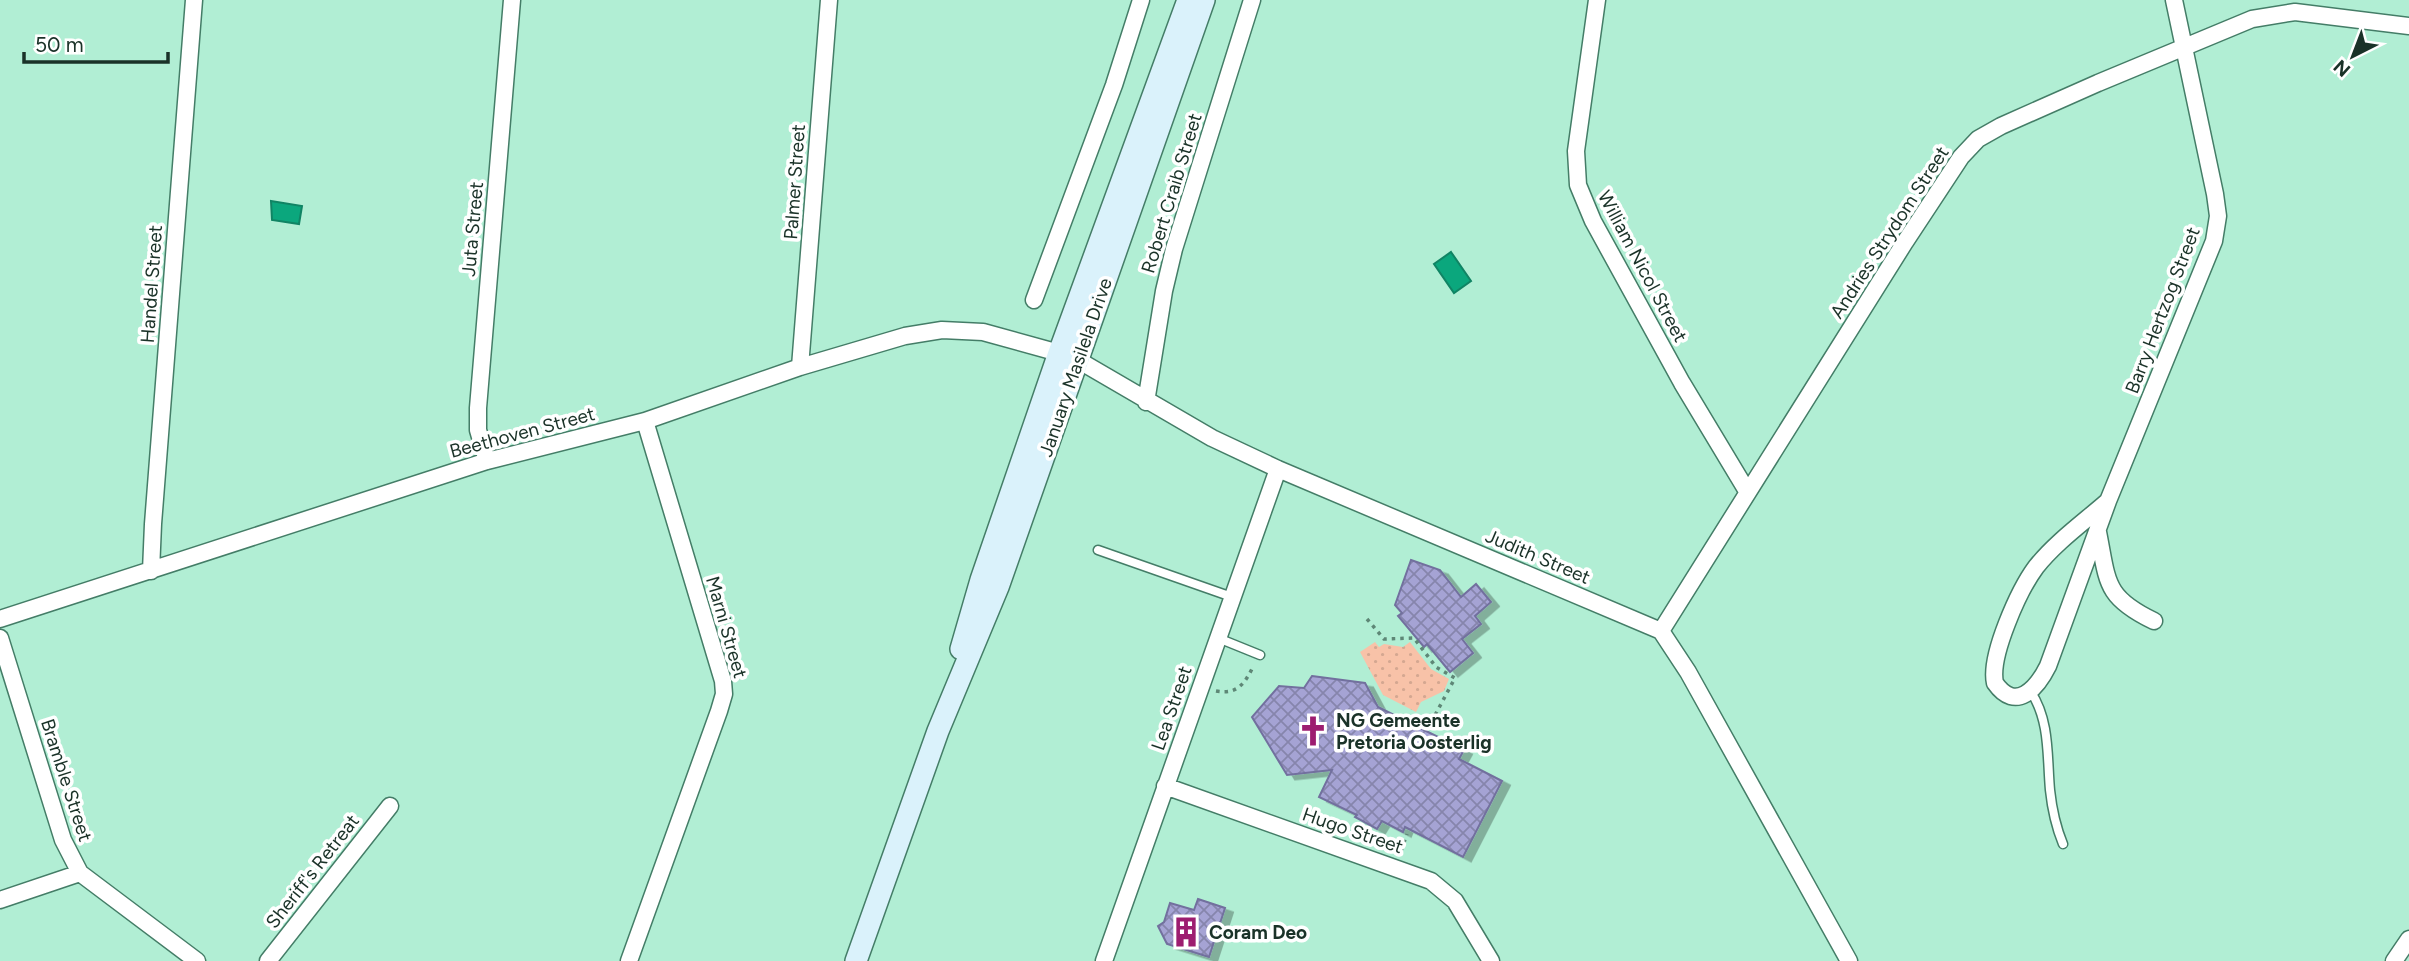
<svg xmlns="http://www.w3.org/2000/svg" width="2409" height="961" viewBox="0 0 2409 961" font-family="Figtree,sans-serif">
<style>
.grass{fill:url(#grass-dots)}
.water{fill:#0ba77d;stroke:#108464;stroke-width:2}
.building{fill:url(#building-cross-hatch);stroke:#72709e;stroke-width:2;filter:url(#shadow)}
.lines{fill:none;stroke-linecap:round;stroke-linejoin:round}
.lane-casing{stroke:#447d67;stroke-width:11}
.street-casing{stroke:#447d67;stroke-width:19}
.secondary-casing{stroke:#447d67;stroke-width:24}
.path{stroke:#5e8776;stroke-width:3.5;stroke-dasharray:3.5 5;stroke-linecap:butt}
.lane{stroke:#fff;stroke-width:8}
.street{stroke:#fff;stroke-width:16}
.secondary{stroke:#daf2fb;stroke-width:21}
.labels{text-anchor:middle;stroke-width:7;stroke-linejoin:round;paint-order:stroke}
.street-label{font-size:19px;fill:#1a3228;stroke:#fff}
.poi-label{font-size:19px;font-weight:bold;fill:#1a3228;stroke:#fff;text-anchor:start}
</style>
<defs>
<pattern id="grass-dots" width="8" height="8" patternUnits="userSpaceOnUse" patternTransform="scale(1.75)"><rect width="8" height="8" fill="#f8c2a8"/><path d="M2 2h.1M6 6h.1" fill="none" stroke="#d4a791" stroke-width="1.8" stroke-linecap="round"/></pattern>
<pattern id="building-cross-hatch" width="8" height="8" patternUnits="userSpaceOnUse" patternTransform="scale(1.75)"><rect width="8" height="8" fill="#a5a3d4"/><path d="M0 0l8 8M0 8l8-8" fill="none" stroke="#8685ac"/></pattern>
<filter id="shadow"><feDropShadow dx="8" dy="4.5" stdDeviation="0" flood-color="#0004"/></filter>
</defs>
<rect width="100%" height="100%" fill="#b1eed4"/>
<path class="grass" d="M1375,642L1379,647L1384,644L1403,647L1410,642L1431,669L1449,679L1444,691L1421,702L1416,712L1383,695L1360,652Z"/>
<path class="water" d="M271,201L302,206L299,224L272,220Z
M1451,252L1471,281L1454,293L1434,264Z"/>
<path class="building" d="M1411,560L1440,570L1461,597L1476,584L1491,602L1475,616L1481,624L1462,639L1473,653L1450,672L1427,644L1424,647L1398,616L1402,613L1395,605Z
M1312,676L1365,683L1378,707L1464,750L1459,759L1502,781L1463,857L1405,827L1403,832L1382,821L1377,829L1355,817L1357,815L1319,797L1332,770L1287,775L1252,717L1279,686L1304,688Z
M1198,899L1225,908L1209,957L1167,944L1158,926L1164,922L1170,903L1194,910Z"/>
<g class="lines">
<g class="lane-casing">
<path id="lane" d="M1098,550L1232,597
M1218,638L1260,655
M2031,692C2050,721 2047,756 2050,790C2052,809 2056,827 2063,844"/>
</g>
<g class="street-casing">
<path id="street" d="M1597,0L1576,151L1578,185L1593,221L1682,383L1747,491
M1034,300L1114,85L1141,0
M800,367L829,0
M1146,402L1164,291L1174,249L1252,0
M487,461L478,430V408L512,0
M2108,501C2084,522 2056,542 2036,567C2019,590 1989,656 1995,683C2016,713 2037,688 2048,666L2108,501L2214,241L2218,216L2215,194L2174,0
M2098,532C2108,582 2104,597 2154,621
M151,571L153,524L194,0
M0,619L487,461L645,421L800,367L905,336L942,330L983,332L1059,353L1078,360L1212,438L1278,469L1661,631L1688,672L1849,961
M1661,631L1905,242L1961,157L1978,139L2001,126L2098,83L2252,19L2295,12L2409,26
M0,638L63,840L80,873L197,961
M1165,786L1431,881L1455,901L1491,961
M0,900L80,873
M268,961L390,806
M629,961L719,711L724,694L723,681L645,421
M1104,961L1278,469
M2394,961L2409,939"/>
</g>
<g class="secondary-casing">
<path id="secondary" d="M961,649L981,580L1059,353L1188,0
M856,961L938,731L998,587L1204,0"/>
</g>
<path class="path" d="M1367,619L1384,639L1414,638L1436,667L1455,678L1434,717
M1216,691C1238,695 1245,683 1254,665
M1401,851L1407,834"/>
<use href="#lane" class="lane"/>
<use href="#street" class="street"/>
<use href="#secondary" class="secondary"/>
</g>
<defs>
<g id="church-bare" transform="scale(2.415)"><path d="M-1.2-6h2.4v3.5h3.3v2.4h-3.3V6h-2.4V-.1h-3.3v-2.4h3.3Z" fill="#9d1d70" stroke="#fff" stroke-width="2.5" paint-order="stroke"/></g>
<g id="building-bare" transform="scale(2.415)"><path d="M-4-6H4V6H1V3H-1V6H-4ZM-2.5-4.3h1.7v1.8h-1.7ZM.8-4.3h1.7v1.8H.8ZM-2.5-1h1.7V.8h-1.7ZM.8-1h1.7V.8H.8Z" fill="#9d1d70" stroke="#fff" stroke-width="2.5" paint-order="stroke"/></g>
</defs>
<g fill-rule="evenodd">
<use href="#church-bare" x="1313" y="731"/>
<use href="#building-bare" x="1186" y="932"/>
</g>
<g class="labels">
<g class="street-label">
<text transform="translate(794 182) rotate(-86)" y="7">Palmer Street</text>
<text transform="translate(1171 193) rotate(-73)" y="7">Robert Craib Street</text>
<text transform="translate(472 229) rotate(-85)" y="7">Juta Street</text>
<text transform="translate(1889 232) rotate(-57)" y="7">Andries Strydom Street</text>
<text transform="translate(1643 266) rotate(62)" y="7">William Nicol Street</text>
<text transform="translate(151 284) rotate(-86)" y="7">Handel Street</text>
<text transform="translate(2162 310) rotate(-69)" y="7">Barry Hertzog Street</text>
<text transform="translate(1075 367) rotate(-71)" y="7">January Masilela Drive</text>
<text transform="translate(522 432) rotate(-15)" y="7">Beethoven Street</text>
<text transform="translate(1538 556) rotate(23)" y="7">Judith Street</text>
<text transform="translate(727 627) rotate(74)" y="7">Marni Street</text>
<text transform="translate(1171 708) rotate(-71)" y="7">Lea Street</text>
<text transform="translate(67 780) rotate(72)" y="7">Bramble Street</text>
<text transform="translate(1353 830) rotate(19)" y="7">Hugo Street</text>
<text transform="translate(312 871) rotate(-52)" y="7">Sheriff's Retreat</text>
</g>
<g class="poi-label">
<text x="1336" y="727">NG Gemeente<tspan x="1336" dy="22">Pretoria Oosterlig</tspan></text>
<text x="1209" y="939">Coram Deo</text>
</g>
</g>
<g transform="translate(2353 56) rotate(222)" stroke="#ffffff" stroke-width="5" paint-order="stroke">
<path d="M0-5L12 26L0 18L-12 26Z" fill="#1a3228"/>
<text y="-10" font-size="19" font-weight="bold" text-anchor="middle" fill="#1a3228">N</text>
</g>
<path d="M24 52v10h144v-10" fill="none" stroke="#1a3228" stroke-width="3.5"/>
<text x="35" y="52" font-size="21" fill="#1a3228" stroke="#ffffff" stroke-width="5" paint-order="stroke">50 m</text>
</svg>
